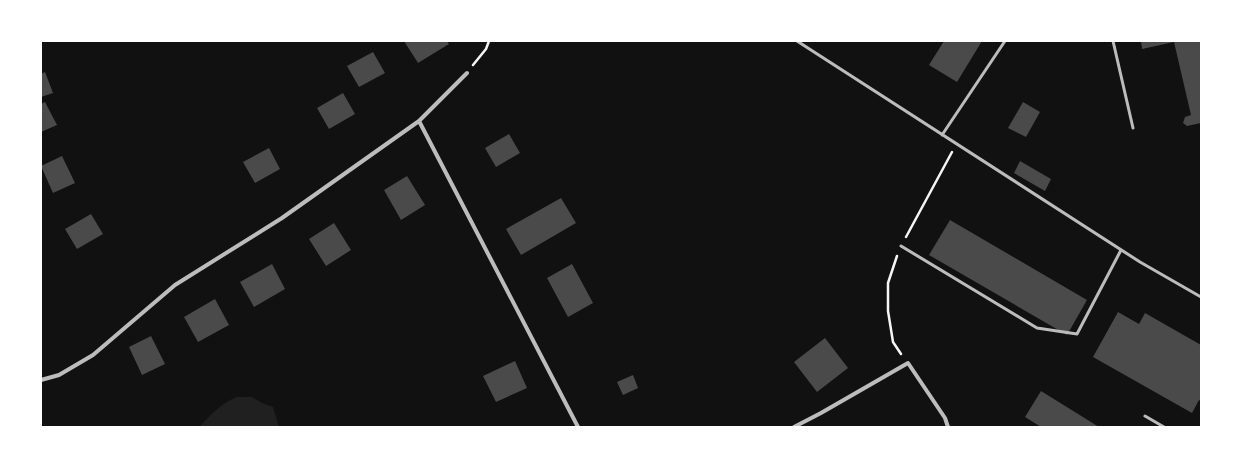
<svg xmlns="http://www.w3.org/2000/svg" width="1242" height="468" viewBox="0 0 1242 468" font-family="'Source Sans 3',sans-serif">
<style>
.green{fill:#202020}
.building{fill:#4a4a4a}
.lines{fill:none;stroke-linecap:round;stroke-linejoin:round}
.path{stroke:#f5f5f5;stroke-width:2.5}
.service{stroke:#bcbcbc;stroke-width:3}
.minor{stroke:#bcbcbc;stroke-width:4}
</style>
<rect width="100%" height="100%" fill="#111"/>
<path class="green" d="M237,397H252L262,403L273,407L279,427H199C211,415 221,403 237,397Z"/>
<path class="building" d="M404,41H447L449,44L418,63Z
M944,41H982L957,82L929,65Z
M1141,41H1201V123L1187,126L1183,123L1185,117L1191,115L1174,42L1142,49Z
M373,52L385,73L359,87L347,66Z
M45,72L53,93L41,97V74Z
M343,93L355,114L329,129L317,108Z
M45,102L57,125L41,132V104Z
M1023,102L1040,112L1026,137L1008,128Z
M509,134L520,153L496,167L485,148Z
M269,148L280,169L255,183L243,162Z
M62,156L75,183L53,193L41,166Z
M1020,161L1051,179L1045,191L1014,173Z
M407,176L425,205L401,220L384,190Z
M561,198L576,223L521,255L506,229Z
M91,214L103,234L77,249L65,229Z
M950,220L1087,300L1067,335L929,255Z
M334,223L351,250L326,266L309,239Z
M272,264L285,289L254,307L240,282Z
M572,264L593,303L568,317L547,278Z
M215,299L229,325L198,342L184,317Z
M1118,312L1139,324L1145,313L1201,345V401L1199,400L1192,413L1093,357Z
M151,336L165,364L142,375L129,347Z
M825,338L848,368L817,392L794,362Z
M515,361L527,388L496,402L483,376Z
M633,375L638,388L623,395L617,382Z
M1041,391L1099,427H1041L1025,417Z"/>
<g class="lines">
<path class="path" d="M473,65L486,49L489,41
M906,237L952,152
M897,256L888,283V311L893,342L901,354"/>
<path class="service" d="M797,41L1140,262L1201,297
M1113,41L1133,128
M942,135L1005,41
M901,246L1037,328L1077,334L1121,250
M1145,416L1164,427"/>
<path class="minor" d="M419,121L578,427
M41,380L59,375L93,355L175,285L282,218L419,121L467,73
M794,427L821,413L908,363L945,418L948,427"/>
</g>
<rect width="1242" height="468" fill="none" stroke="#ffffff" stroke-width="84"/>
</svg>
